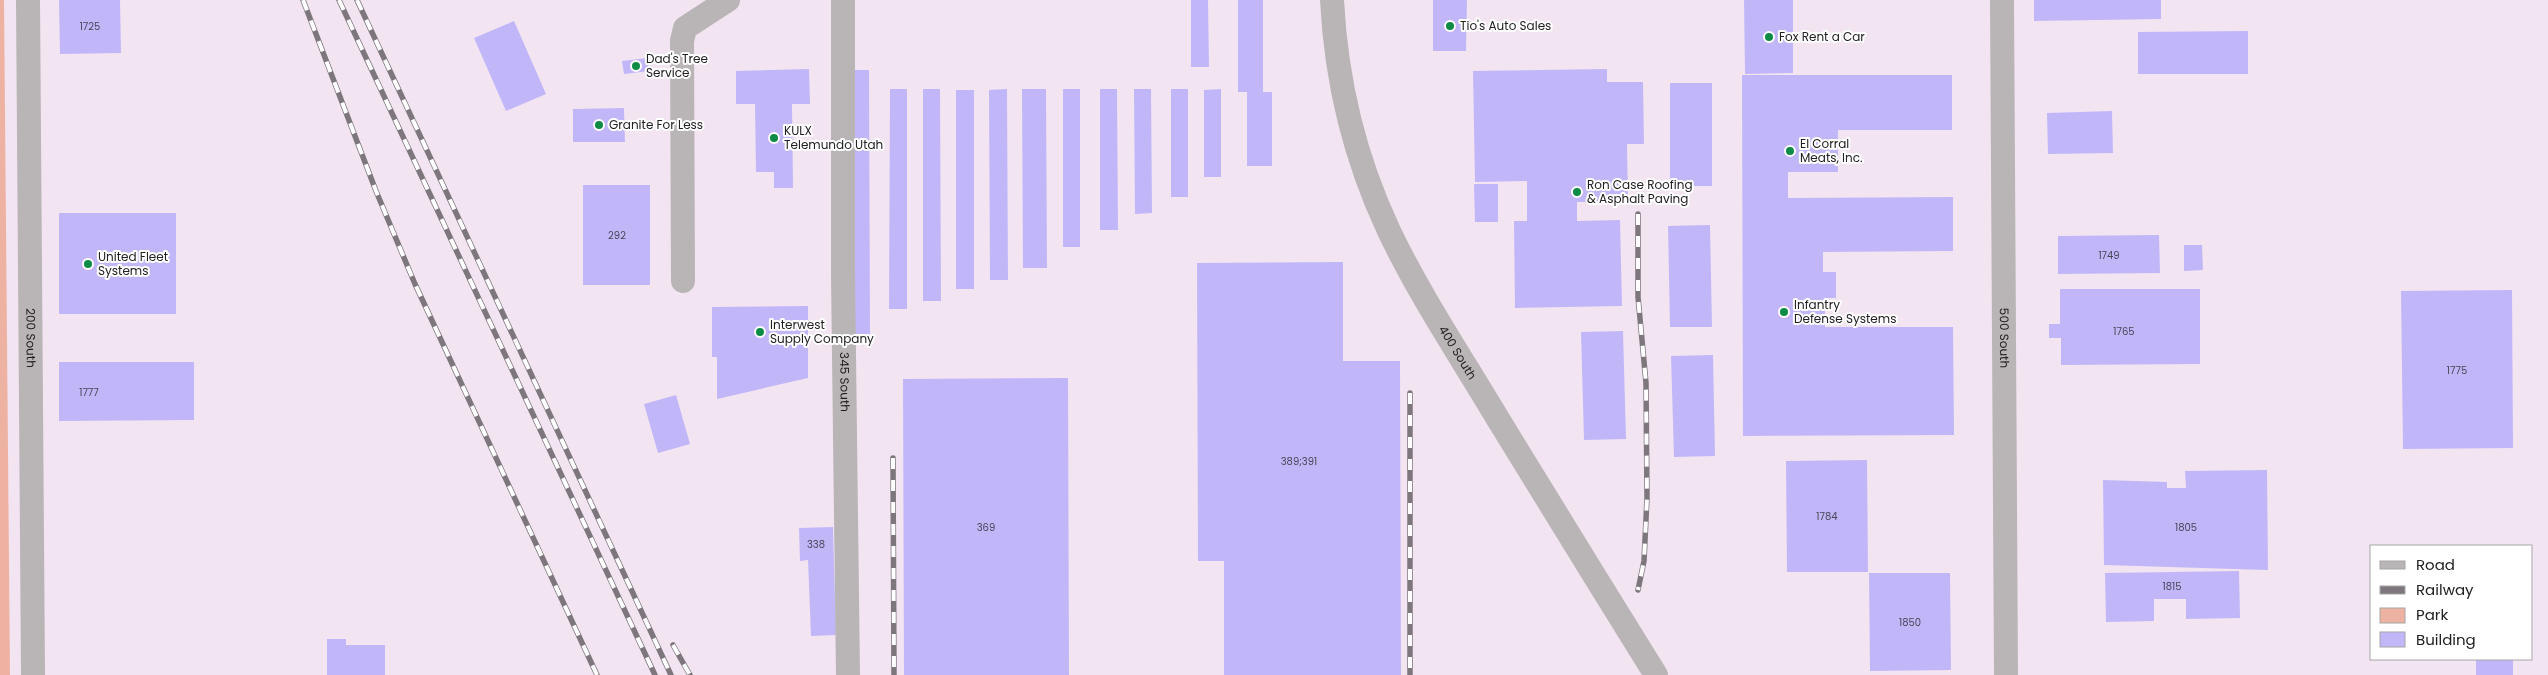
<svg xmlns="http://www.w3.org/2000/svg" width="2548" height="675" viewBox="0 0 2548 675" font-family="Poppins,sans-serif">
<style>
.built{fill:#f3e4f2;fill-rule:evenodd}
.green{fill:#eeb2a2}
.building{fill:#c1b7f8}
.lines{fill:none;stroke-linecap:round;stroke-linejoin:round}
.minor{stroke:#b9b4b5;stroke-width:24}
.rail-casing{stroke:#7d777d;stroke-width:5.5}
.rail{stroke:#fff;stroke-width:4;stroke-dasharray:11;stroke-linecap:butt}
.poi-dot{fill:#0c8b47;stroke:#fff;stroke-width:2}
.labels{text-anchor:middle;stroke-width:4;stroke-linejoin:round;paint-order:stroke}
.number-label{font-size:10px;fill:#4a4658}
.poi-label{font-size:12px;fill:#232023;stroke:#fff;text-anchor:start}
.street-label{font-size:12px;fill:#232023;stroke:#fff}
</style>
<rect width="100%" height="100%" fill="#fbf2fb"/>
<path class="built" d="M0,0H2548V675H0ZM2372,546H2532V659H2372Z"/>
<path class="green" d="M0,0H4L10,675H0Z"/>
<path class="building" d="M59,0H120L121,53L60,54Z
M1191,0H1208L1209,67H1191Z
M1238,0H1263V92H1272V166H1247V92H1238Z
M1433,0H1467L1466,51H1433Z
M1744,0H1793V73L1745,74Z
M2034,0H2161V19L2034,21Z
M514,21L546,94L506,111L474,38Z
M2248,31V74H2138V32Z
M648,58L649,71L624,74L622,61Z
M809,69L810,104H792L793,188H774V172H756L755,104H736V71Z
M1607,69V82H1643L1644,144H1627L1628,202H1577V221L1620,220L1622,306L1515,308L1514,221H1527V181L1475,182L1473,71Z
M853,70H869L870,335H854Z
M1742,75H1952V130H1838V172H1788V198L1953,197V251L1823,252V272H1836V298H1825V327H1953L1954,435L1743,436Z
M1670,83H1712V186H1670Z
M890,89H907V309H889Z
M923,89H940L941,301H923Z
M1007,89L1008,280H990L989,90Z
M1022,89H1046L1047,268H1023Z
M1063,89H1080V247H1063Z
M1100,89H1117L1118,230H1100Z
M1134,89H1151L1152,213L1135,214Z
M1171,89H1188V197H1171Z
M1221,89V177H1204V90Z
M956,90H974V289H956Z
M624,108L625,142H573V109Z
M2112,111L2113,153L2048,154L2047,113Z
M1474,184H1498V222H1475Z
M583,185H650V285H583Z
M59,213H176V314H59Z
M1710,225L1712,327H1670L1668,226Z
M2159,235L2160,273L2058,274V236Z
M2184,245H2202L2203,270L2184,271Z
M1343,262V361H1400L1401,675H1224V561H1198L1197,263Z
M2060,289H2200V364L2061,365V338H2049V324H2060Z
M2512,290L2513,448L2403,449L2401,291Z
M808,306V378L717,399V357H712V307Z
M1623,331L1626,439L1584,440L1581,332Z
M1713,355L1715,456L1674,457L1671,356Z
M59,362H194V420L59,421Z
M1068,378L1069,675H904L903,379Z
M676,395L690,444L658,453L644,404Z
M1867,460L1868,572H1787L1786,461Z
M2267,470L2268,570L2104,565L2103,480L2167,482V488H2186L2185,471Z
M833,527L836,635L811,636L808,560L800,561L799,528Z
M2239,571L2240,618L2186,619V599H2154V621L2106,622L2105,573Z
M1869,573H1950L1951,670L1870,671Z
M327,639H346V645H385V675H327Z
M2476,659H2513V675H2476Z"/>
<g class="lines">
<g class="minor">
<path id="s1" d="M28,0L33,675"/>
<path id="s2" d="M843,0V275L848,675"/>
<path id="s3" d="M1332,0C1336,80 1355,159 1389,231C1420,296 1461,357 1498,419C1550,504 1603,590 1656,675"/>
<path id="s4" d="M2002,0L2006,675"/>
<path d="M683,281L682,41L685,28L728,0"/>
</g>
<g class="rail-casing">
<path id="rail" d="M303,0L376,191L415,284L597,675
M339,0L655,675
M357,0L671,675
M1638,214V297L1646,383L1647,498L1644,561L1638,590
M1410,393V675
M893,458L894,675
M673,645L690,675"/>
</g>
<use href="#rail" class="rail"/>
</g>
<g class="poi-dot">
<circle cx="1450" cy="26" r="5"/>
<circle cx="1769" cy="37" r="5"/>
<circle cx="636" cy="66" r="5"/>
<circle cx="599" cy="125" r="5"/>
<circle cx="774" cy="138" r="5"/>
<circle cx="1790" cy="151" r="5"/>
<circle cx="1577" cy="192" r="5"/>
<circle cx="88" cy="264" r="5"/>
<circle cx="1784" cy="312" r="5"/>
<circle cx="760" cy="332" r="5"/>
</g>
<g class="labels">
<g class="number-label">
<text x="90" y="30">1725</text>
<text x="617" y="239">292</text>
<text x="2109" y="259">1749</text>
<text x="2124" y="335">1765</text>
<text x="2457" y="374">1775</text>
<text x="89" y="396">1777</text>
<text x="1299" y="465">389;391</text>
<text x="1827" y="520">1784</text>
<text x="986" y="531">369</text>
<text x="2186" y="531">1805</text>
<text x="816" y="548">338</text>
<text x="2172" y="590">1815</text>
<text x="1910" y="626">1850</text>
</g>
<g class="poi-label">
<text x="1460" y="30">Tio's Auto Sales</text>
<text x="1779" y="41">Fox Rent a Car</text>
<text x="646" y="63">Dad's Tree<tspan x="646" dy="14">Service</tspan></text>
<text x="609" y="129">Granite For Less</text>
<text x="784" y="135">KULX<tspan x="784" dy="14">Telemundo Utah</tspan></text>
<text x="1800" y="148">El Corral<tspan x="1800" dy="14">Meats, Inc.</tspan></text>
<text x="1587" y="189">Ron Case Roofing<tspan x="1587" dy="14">&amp; Asphalt Paving</tspan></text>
<text x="98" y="261">United Fleet<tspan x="98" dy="14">Systems</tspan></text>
<text x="1794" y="309">Infantry<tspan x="1794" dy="14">Defense Systems</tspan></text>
<text x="770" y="329">Interwest<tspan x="770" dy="14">Supply Company</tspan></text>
</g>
<g class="street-label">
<text dy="4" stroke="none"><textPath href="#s1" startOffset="338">200 South</textPath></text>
<text dy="4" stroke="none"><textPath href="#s4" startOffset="338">500 South</textPath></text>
<text dy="4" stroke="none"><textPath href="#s3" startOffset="379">400 South</textPath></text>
<text dy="4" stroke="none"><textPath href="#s2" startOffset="382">345 South</textPath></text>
</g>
</g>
<rect x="2370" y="545" width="162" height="115" fill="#ffffff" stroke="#a7a6a7"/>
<rect x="2380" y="561" width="25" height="8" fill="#b9b4b5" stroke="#a7a6a7"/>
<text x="2416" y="570" font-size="15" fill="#232023">Road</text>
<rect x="2380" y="586" width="25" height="8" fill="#7d777d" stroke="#a7a6a7"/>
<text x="2416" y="595" font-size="15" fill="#232023">Railway</text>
<rect x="2380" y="608" width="25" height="15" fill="#eeb2a2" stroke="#a7a6a7"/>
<text x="2416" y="620" font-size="15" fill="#232023">Park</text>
<rect x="2380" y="632" width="25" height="15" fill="#c1b7f8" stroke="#a7a6a7"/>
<text x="2416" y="645" font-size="15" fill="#232023">Building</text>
</svg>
